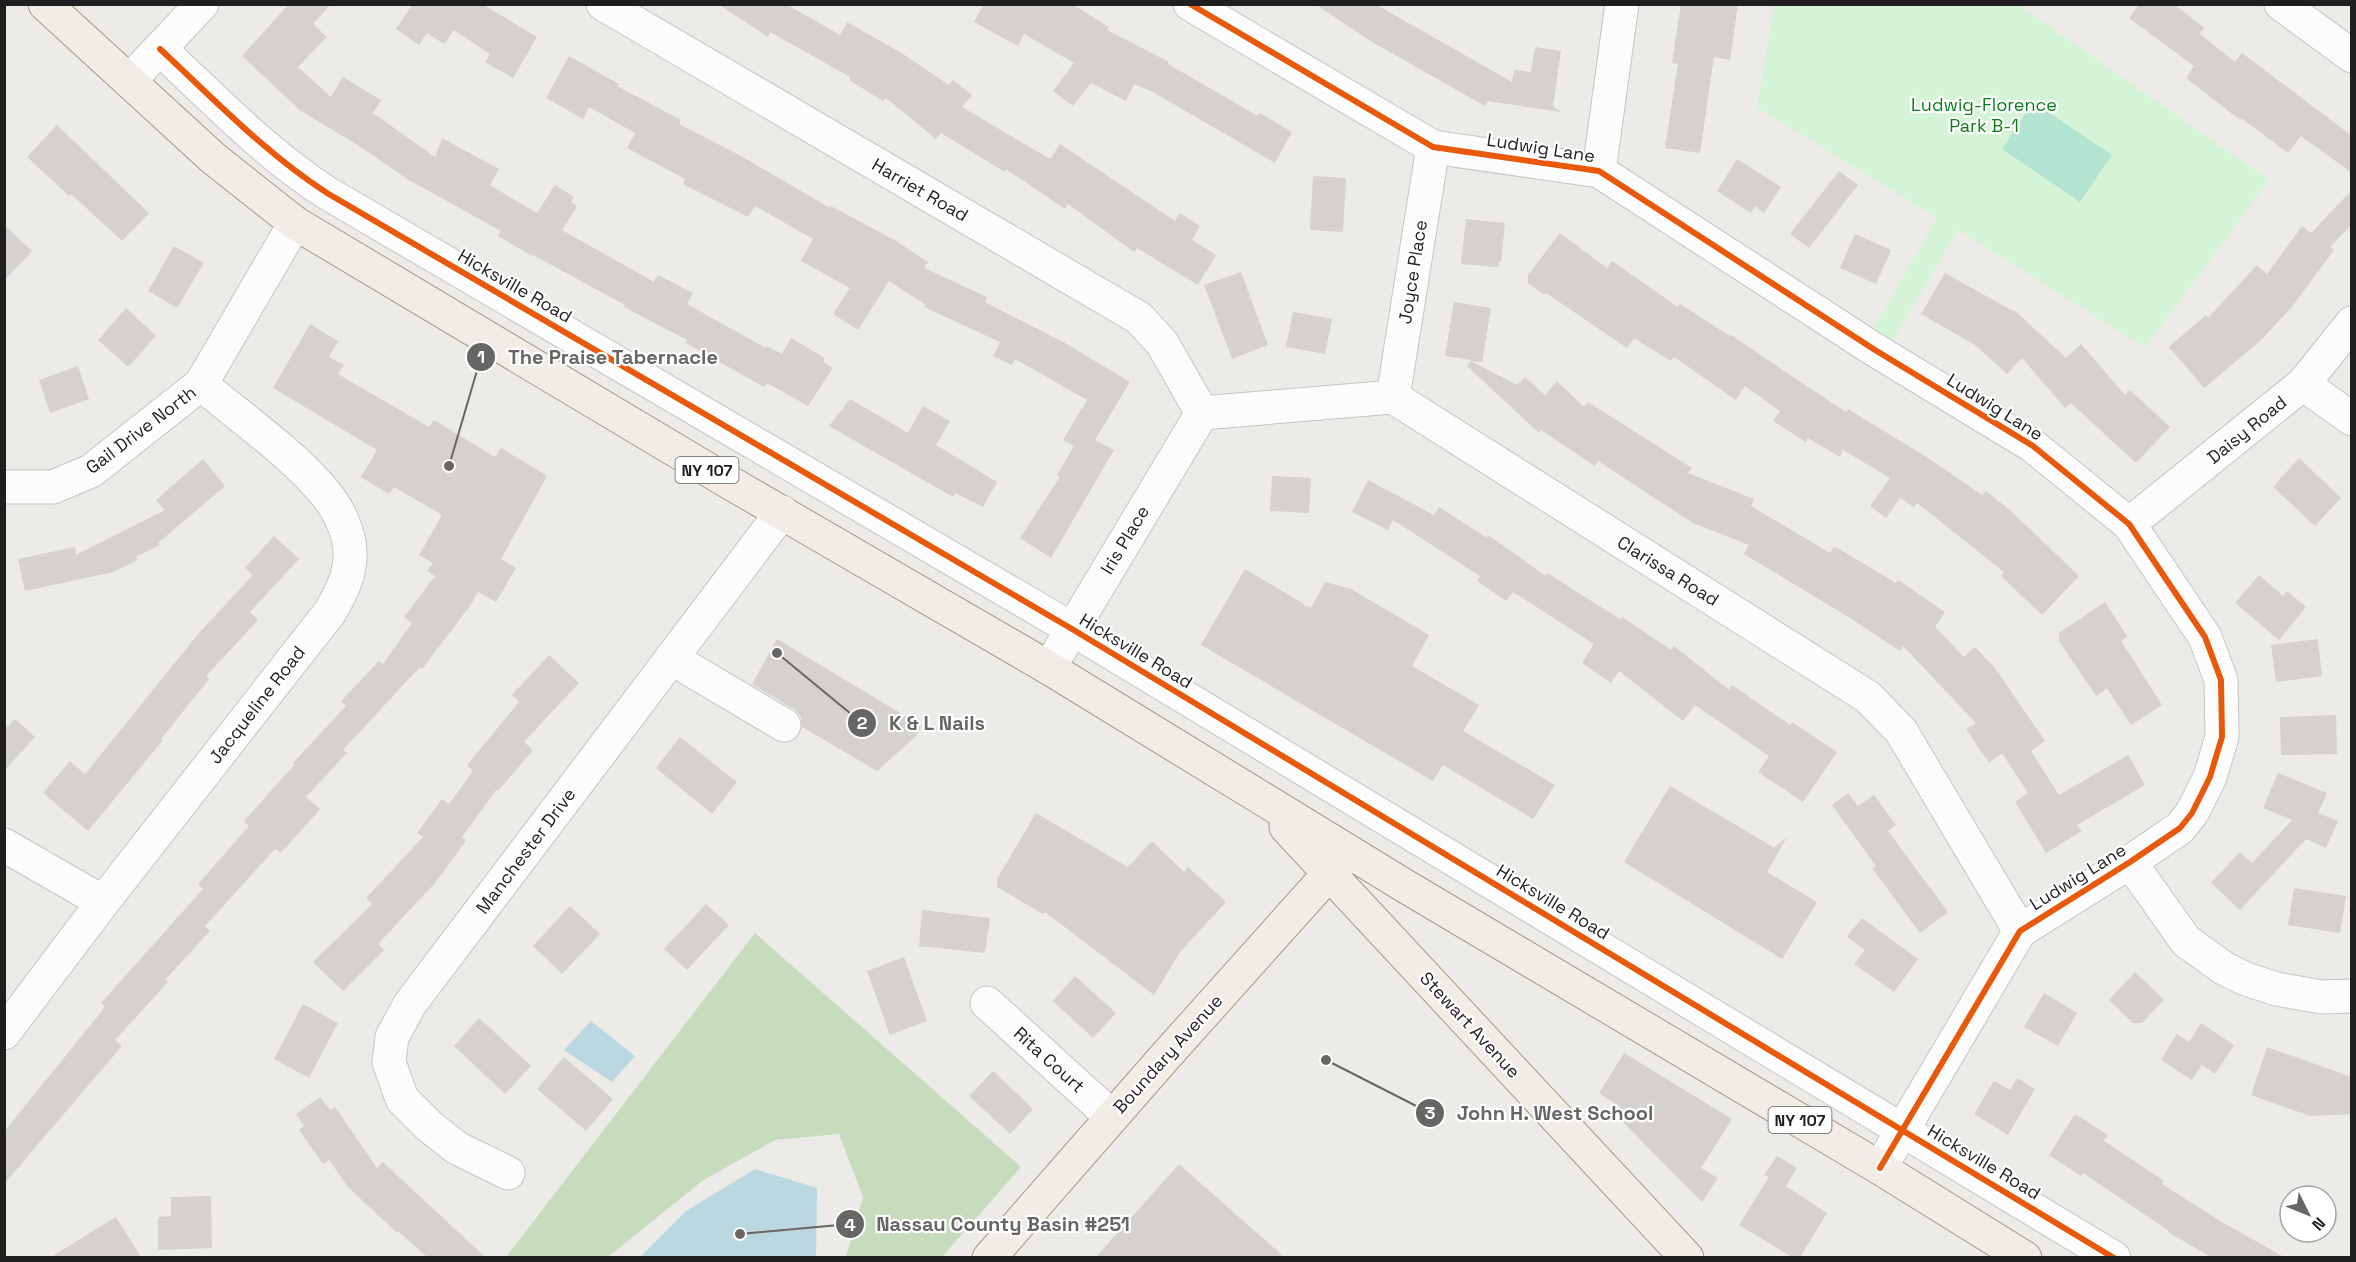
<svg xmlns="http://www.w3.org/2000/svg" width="2356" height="1262" viewBox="0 0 2356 1262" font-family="'Space Grotesk',sans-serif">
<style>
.forest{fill:#c6dcbd}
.park{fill:#d5f3d6}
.pitch{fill:#b3e4d1}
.water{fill:#bbd7e0}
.building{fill:#d4d1ce}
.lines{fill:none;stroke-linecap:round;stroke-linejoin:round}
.minor-casing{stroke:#c6c5c4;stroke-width:35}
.major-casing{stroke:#a39a84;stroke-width:35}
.minor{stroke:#fcfcfc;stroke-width:33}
.major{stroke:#f1ece5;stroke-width:33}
.cycleway-casing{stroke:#fff;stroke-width:10}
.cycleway{stroke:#e8590c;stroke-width:6}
.labels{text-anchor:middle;stroke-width:4.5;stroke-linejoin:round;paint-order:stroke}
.shield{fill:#fff;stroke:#626262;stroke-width:1.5}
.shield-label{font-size:16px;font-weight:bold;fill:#1f1f1f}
.park-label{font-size:18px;fill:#0b7e19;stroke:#fff}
.street-label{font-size:18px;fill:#1f1f1f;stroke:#fff}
.leader{fill:none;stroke:#676665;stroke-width:2}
.callout-dot{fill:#676665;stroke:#fff;stroke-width:2}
.mark-label{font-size:18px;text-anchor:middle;font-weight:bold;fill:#fff}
.callout-label{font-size:20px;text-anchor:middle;font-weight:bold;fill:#676665;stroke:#fff;stroke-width:4.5;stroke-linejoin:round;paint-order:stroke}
</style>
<rect width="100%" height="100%" fill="#edebe8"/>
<path class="forest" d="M755,933L1021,1167L942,1257H846L863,1197L839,1134L775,1140L702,1181L608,1257H506Z"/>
<path class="park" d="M1774,5H2019L2269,180L2145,348L1958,230L1885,353L1866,341L1937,218L1757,108Z"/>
<path class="pitch" d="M2033,102L2112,155L2080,202L2002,149Z"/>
<path class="water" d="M591,1021L635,1056L612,1082L564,1050Z
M755,1169L817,1188L816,1257H640L686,1211Z"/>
<path class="building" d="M289,4H331L313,24L327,37L298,67L331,97L343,77L381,100L373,113L435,157L442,138L499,169L490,185L537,213L555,185L574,197L571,202L577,206L562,230L654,282L658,275L693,293L687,304L766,348L767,346L782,354L791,338L825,358L823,362L833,368L808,406L767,383L764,387L686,343L687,340L624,307L625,305L533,255L532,256L498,236L501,231L407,179L361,147L301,111L242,56Z
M413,4H482L537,37L513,78L485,62L490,54L454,30L444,44L427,33L419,45L396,29Z
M718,4H786L840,35L847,22L903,54L949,85L953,80L972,95L962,107L1050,159L1060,144L1175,221L1180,213L1200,226L1192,240L1216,255L1198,285L1137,248L1134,252L1068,204L1065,209L1006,169L1005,172L941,133L936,139L886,98L883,101L849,80L850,77L770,32L768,37Z
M984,4H1072L1109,27L1107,30L1169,62L1168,64L1258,116L1260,113L1292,132L1275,163L1153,92L1134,84L1126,101L1091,83L1073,106L1053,91L1074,63L1024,34L1018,46L974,22Z
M1315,4H1375L1512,82L1514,70L1531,72L1535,47L1561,51L1553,106L1561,112L1488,101L1485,106L1372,42Z
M1681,4H1738L1730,60L1714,57L1700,153L1665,148L1678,64L1672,63Z
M2139,4H2174L2204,28L2200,34L2235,62L2242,53L2352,136V173L2301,136L2288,153L2241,118L2240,120L2186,78L2194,66L2129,18Z
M569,56L619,84L617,86L681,120L679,124L741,156L830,208L831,206L896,241L928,262L924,268L987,297L985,302L1065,343L1130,382L1095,440L1114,450L1051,558L1020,538L1060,477L1057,475L1074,446L1063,440L1087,400L1015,359L1012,365L993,356L1000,342L924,307L926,305L889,281L858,330L833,314L850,288L801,261L813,239L755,206L748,217L683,184L685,179L627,148L635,133L589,107L583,119L546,98Z
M57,125L149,213L122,241L71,194L69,196L27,157Z
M1737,159L1781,187L1764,213L1755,206L1751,213L1717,191Z
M1839,171L1858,185L1809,248L1790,234Z
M1313,176L1346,178L1343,232L1310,230Z
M2352,190V224L2330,247L2334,250L2291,308L2259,342L2204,388L2169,347L2206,315L2208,318L2257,265L2267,274L2302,226L2311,233Z
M1466,219L1505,223L1501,263L1499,261L1498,267L1461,264Z
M4,225L32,251L4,281Z
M1560,233L1607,268L1612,261L1678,307L1680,304L1730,336L1731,335L1799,381L1846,412L1848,409L1928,458L1982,495L1986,491L2011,511L2079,576L2042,615L2001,576L2004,572L1917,503L1914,507L1900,498L1886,518L1870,506L1890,478L1843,450L1840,457L1808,438L1806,442L1773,421L1780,411L1745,386L1736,400L1674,357L1671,361L1634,338L1627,348L1546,293L1544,295L1528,283V275Z
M1855,234L1891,250L1876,284L1840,268Z
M174,246L204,263L177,308L148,291Z
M1241,272L1268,345L1232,359L1204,285Z
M1945,273L2013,311L2014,310L2066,358L2081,344L2125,395L2130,390L2170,427L2136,463L2071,403L2065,408L2022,358L2007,374L1975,345L1921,314Z
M1454,302L1491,308L1482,362L1471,361L1517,385L1525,377L1545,395L1557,381L1584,407L1588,402L1692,468L1688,473L1754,499L1751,506L1830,553L1834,546L1896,583L1898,580L1945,612L1935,627L1964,657L1975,647L1995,668L2045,741L2031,751L2059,795L2128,755L2145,785L2077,825L2082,831L2046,853L2015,802L2028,793L2002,753L1989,763L1966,729L1976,723L1903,646L1900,651L1850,618L1744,554L1749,545L1693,523L1598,461L1595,466L1541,430L1539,433L1467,366L1471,360L1445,356Z
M126,308L156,336L128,367L98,340Z
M1293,312L1332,319L1325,354L1286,347Z
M310,324L338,341L329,357L344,365L338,374L429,427L434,420L495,457L501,448L547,476L501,559L516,568L496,602L478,592L470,606L422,669L420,667L343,750L347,753L306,797L320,809L281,853L275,849L205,926L210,931L165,980L168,982L115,1040L122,1046L4,1184V1132L105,1007L101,1003L203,889L198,884L249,826L244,821L295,764L293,763L346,706L341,701L379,661L383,664L412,623L404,617L435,576L427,571L433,563L419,555L442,515L394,487L389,494L361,477L377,450L273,388Z
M78,366L89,399L50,413L39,380Z
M850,399L908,433L923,406L950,421L936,445L997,482L983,507L955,493L953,497L829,426Z
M2299,458L2341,498L2315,526L2273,487Z
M203,459L225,486L158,543L160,545L136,557L138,560L113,572L25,591L18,559L75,547L76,555L165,510L156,500Z
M1272,476L1311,478L1309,513L1270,511Z
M1368,480L1434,515L1439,507L1487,538L1488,535L1546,576L1547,573L1620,619L1622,617L1671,650L1674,646L1729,690L1732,685L1790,725L1792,722L1837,752L1803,802L1758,772L1769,756L1695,705L1683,721L1619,671L1611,683L1582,663L1594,644L1513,592L1506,601L1477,581L1480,576L1393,520L1388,530L1352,512Z
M274,536L299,559L250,612L258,620L206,676L209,679L161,739L163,740L88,831L43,793L70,761L85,774L199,633L253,575L245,568Z
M1245,569L1304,604V608L1305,605L1311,608L1325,582L1351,589L1429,635L1412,666L1479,705L1463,731L1555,785L1533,819L1443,765L1433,781L1201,645Z
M2259,575L2283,596L2287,591L2306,607L2279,640L2235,603Z
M2105,602L2127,636L2121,641L2162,705L2131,725L2107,688L2096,696L2059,641V633Z
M777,639L922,726L916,736L877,771L802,727L801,716L794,709L752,684Z
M2318,639L2322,676L2276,682L2271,645Z
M549,655L579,683L524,742L533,750L498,791L496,790L462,837L466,841L435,883L378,944L384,950L343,991L313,962L372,904L366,898L423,837L417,833L442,799L449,804L473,771L467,765L519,702L512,695Z
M2336,715L2337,754L2281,755L2280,717Z
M15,719L35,737L4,771V730Z
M680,737L737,782L712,814L656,768Z
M2278,773L2327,793L2318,813L2338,821L2326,848L2306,839L2240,910L2211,883L2240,852L2252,863L2292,820L2263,808Z
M1670,786L1773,847L1772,849L1787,837L1767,872L1817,902L1782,959L1624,862Z
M1848,793L1858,806L1874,795L1896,825L1888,831L1948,912L1920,933L1872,868L1876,866L1832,805Z
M1036,813L1128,867L1152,841L1184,872L1188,867L1226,902L1180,952L1154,995L1045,912L1043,914L997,887V879Z
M2294,888L2346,896L2340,933L2288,925Z
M706,904L729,925L687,970L664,949Z
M570,906L600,934L562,974L533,946Z
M922,910L990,918L985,953L919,946Z
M1862,918L1918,959L1894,992L1854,964L1865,950L1847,937Z
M904,957L927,1021L890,1035L867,971Z
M2135,972L2164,1000L2142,1023H2133L2109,1000Z
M1075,976L1116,1013L1093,1038L1053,1001Z
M2044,993L2077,1013L2058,1046L2024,1027Z
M303,1004L338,1023L309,1078L274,1059Z
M479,1018L531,1066L505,1094L454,1046Z
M2201,1023L2234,1045L2215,1074L2202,1065L2192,1080L2161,1060L2177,1034L2189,1042Z
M2267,1047L2352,1077V1114L2310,1116L2251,1095Z
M1624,1053L1732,1119L1701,1168L1718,1178L1702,1202L1615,1114L1620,1107L1599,1093Z
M564,1057L613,1099L586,1131L537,1089Z
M993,1071L1033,1109L1010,1134L969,1096Z
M2017,1078L2035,1089L2008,1135L1974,1114L1994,1081L2010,1090Z
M320,1097L330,1110L335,1107L377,1168L383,1162L485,1257H427L398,1231L396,1232L348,1187L329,1160L323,1164L299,1130L304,1126L296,1114Z
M2075,1114L2108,1135L2104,1141L2164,1181L2162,1184L2220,1221L2284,1257H2211L2168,1232L2169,1231L2083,1173L2081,1176L2049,1155Z
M1777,1156L1797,1168L1786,1186L1784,1185L1827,1213L1800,1257H1792L1739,1225L1769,1177L1764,1175Z
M1179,1164L1284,1257H1096Z
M211,1196L212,1248L158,1250V1217L171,1216V1197Z
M116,1217L141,1257H51Z"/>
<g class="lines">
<g class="minor-casing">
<path id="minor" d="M603,4L1139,318L1162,343L1202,413
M1190,4L1433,147L1599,171L1875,350L2033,446L2129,524L2205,637L2221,680L2222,737L2210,777L2192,813L2180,828L2130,862L2020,931L1880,1168
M2281,4L2352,56
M160,49C214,99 265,153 327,193L1072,629L2114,1258
M129,81L202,4
M1599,171L1622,4
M2303,384L2352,419
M1393,397L1433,147
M1202,413L1393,397L1868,697L1901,731L2020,931
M4,487H53L91,471L201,384L295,223
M2129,524L2303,384L2352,323
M671,658L784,725
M1049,668L1202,413
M4,845L103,902
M2130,862L2186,941L2225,969L2246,979L2276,989L2322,997L2352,996
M987,1003L1112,1117
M4,1033L103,902L330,612C341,593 351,574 350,552C350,533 338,508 325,493C293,454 240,417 201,384
M508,1173L457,1148L429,1126L402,1099L389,1062L392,1037L410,1004L782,512"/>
</g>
<g class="major-casing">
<path id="major" d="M45,4L213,158L295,223L727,481L1049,668L1405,886L1880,1168L2025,1258
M1286,827L1687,1258
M989,1258L1163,1059L1344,857"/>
</g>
<use href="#minor" class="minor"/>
<use href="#major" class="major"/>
<g class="cycleway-casing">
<path id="cycleway" d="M1190,4L1433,147L1599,171L1875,350L2033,446L2129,524L2205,637L2221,680L2222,737L2210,777L2192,813L2180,828L2130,862L2020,931L1880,1168
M160,49C214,99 265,153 327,193L1072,629L2114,1258"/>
</g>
<use href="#cycleway" class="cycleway"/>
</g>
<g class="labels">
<g class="shield">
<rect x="675.5" y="457" width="63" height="26" rx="4.5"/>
<rect x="1768.5" y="1107" width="63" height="26" rx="4.5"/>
</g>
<g class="shield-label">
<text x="707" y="476">NY 107</text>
<text x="1800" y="1126">NY 107</text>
</g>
<g class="park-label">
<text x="1984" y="111">Ludwig-Florence<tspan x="1984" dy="21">Park B-1</tspan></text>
</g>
<g class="street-label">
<text transform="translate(1541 148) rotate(9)" y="6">Ludwig Lane</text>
<text transform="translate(920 190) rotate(30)" y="6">Harriet Road</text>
<text transform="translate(1413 272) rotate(-81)" y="6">Joyce Place</text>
<text transform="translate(515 286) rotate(30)" y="6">Hicksville Road</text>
<text transform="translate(1995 407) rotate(32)" y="6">Ludwig Lane</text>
<text transform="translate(141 430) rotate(-37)" y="6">Gail Drive North</text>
<text transform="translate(2247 430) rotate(-39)" y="6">Daisy Road</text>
<text transform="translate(1125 540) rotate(-59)" y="6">Iris Place</text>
<text transform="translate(1668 571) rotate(32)" y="6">Clarissa Road</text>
<text transform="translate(1136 651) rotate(31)" y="6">Hicksville Road</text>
<text transform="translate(257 705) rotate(-52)" y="6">Jacqueline Road</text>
<text transform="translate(526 851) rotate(-53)" y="6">Manchester Drive</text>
<text transform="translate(2078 877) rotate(-32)" y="6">Ludwig Lane</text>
<text transform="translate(1553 902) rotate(31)" y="6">Hicksville Road</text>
<text transform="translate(1470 1025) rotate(47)" y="6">Stewart Avenue</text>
<text transform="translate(1168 1054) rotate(-48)" y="6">Boundary Avenue</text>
<text transform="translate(1049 1060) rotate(42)" y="6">Rita Court</text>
<text transform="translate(1984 1162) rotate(31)" y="6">Hicksville Road</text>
</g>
</g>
<path class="leader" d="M449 466L481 357M777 653L862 723M1326 1060L1430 1113M740 1234L850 1224"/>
<g class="callout-dot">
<circle cx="449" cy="466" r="6"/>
<circle cx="777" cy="653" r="6"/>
<circle cx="1326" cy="1060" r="6"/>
<circle cx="740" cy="1234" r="6"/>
<circle cx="481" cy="357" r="15"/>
<circle cx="862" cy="723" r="15"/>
<circle cx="1430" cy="1113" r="15"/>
<circle cx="850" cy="1224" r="15"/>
</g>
<g class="mark-label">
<text x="481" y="363">1</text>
<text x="862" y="729">2</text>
<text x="1430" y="1119">3</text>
<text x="850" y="1231">4</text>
</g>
<g class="callout-label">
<text x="613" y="364">The Praise Tabernacle</text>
<text x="937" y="730">K &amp; L Nails</text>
<text x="1555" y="1120">John H. West School</text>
<text x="1003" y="1231">Nassau County Basin #251</text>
</g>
<rect width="2356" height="1262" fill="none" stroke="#1f1f1f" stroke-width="12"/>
<g transform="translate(2308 1214) rotate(133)"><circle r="28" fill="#ffffff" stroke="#a5a5a5" stroke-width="1.5"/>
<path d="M0-4.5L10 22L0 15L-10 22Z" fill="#676665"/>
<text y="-9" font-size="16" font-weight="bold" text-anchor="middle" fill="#1f1f1f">N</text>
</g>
</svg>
